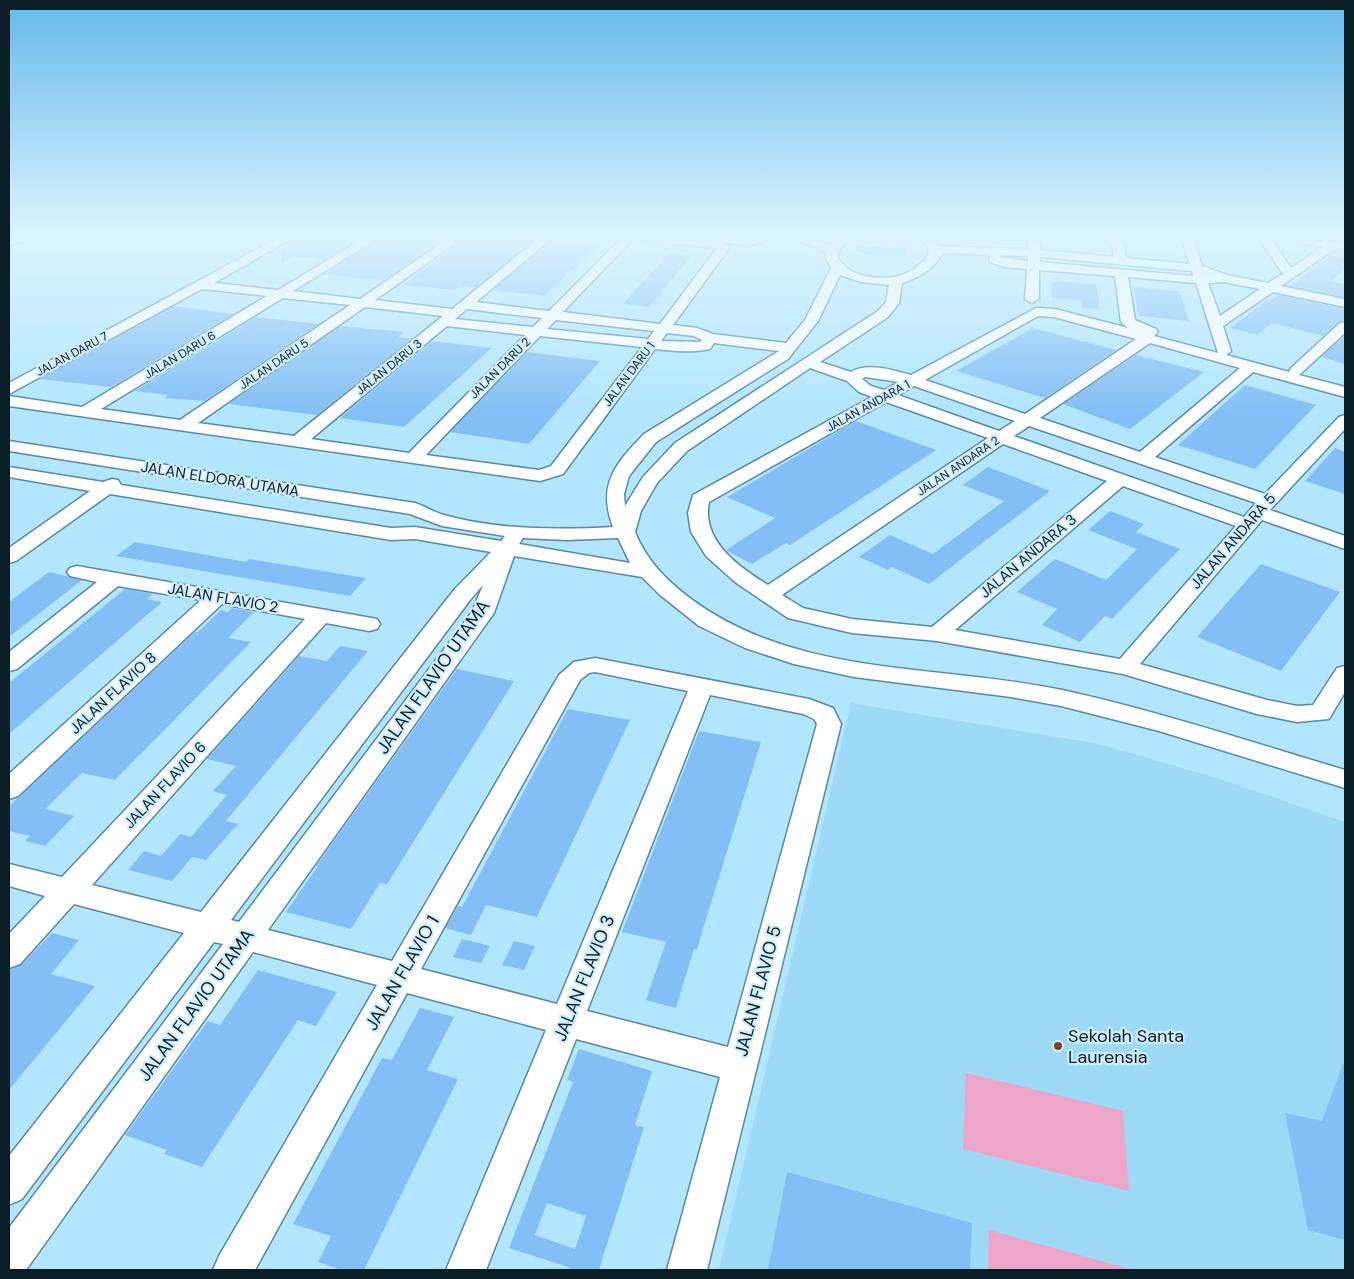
<svg xmlns="http://www.w3.org/2000/svg" width="1354" height="1279" viewBox="0 0 1354 1279" font-family="'DM Sans',sans-serif">
<style>
.built{fill:#9cdaf6}
.green{fill:#eca6c9}
.water{fill:#41bdec}
.building{fill:#83bff6;fill-rule:evenodd}
.lines{fill:none;stroke-linecap:round;stroke-linejoin:round}
.street-casing{stroke:#588aa1;stroke-width:3}
.street{fill:#fff;fill-rule:evenodd}
.poi-dot{fill:#864118;stroke:#d0effe;stroke-width:2}
.labels{text-anchor:middle;stroke-width:4.5;stroke-linejoin:round;paint-order:stroke}
.far-street-label{font-size:12px;fill:#081d25;stroke:#d0effe}
.street-label{font-size:15px;fill:#081d25;stroke:#d0effe}
.near-street-label{font-size:18px;fill:#081d25;stroke:#d0effe}
.near-poi-label{font-size:18px;fill:#081d25;stroke:#d0effe;text-anchor:start}
</style>
<rect width="100%" height="100%" fill="#b1e6fe"/>
<path class="built" d="M851,703L1099,744L1217,778L1345,822V1270H719Z"/>
<path class="green" d="M863,234H866L911,238L908,246L859,242Z
M966,1073L1123,1111L1129,1191L963,1149Z
M989,1230L1134,1270H988Z"/>
<path class="water" d="M858,245L907,249L905,256C895,255 885,257 877,256C870,256 863,252 855,251Z"/>
<path class="building" d="M302,234H367L325,260L294,256L281,264L282,246Z
M387,234H452L384,281L325,274Z
M471,234L534,240L475,288L459,286L454,290L403,285Z
M551,241L598,246L544,296L493,290Z
M669,253L692,255L649,307L623,304Z
M1332,255L1345,258V269L1331,281L1345,284V297L1290,286Z
M1051,281L1096,284L1100,309L1082,308V300L1052,298Z
M1133,287L1179,291L1189,321L1139,316Z
M1278,295L1345,309V320L1339,322L1323,336L1272,323L1257,335L1230,328L1269,299L1272,300Z
M174,306L233,314L111,387L40,379Z
M256,317L319,324L204,401L165,398L168,395L135,391Z
M340,326L404,332L398,337L412,339L317,415L228,404Z
M1033,328L1116,350L1045,398L956,371Z
M1345,335V364L1321,357Z
M432,341L492,348L404,427L340,418Z
M527,352L600,361L529,444L450,432Z
M1136,355L1204,372L1130,429L1063,404Z
M1245,385L1316,405L1255,469L1178,445Z
M856,421L936,450L790,545L786,543L752,564L726,550L775,518L727,497Z
M1335,448L1345,452V494L1305,481Z
M988,467L1050,491L929,584L892,567L888,570L859,557L890,535L933,554L1004,501L963,485Z
M1110,511L1144,524L1136,532L1180,549L1112,619L1105,616L1080,642L1042,625L1057,609L1017,592L1055,559L1106,580L1137,549L1088,530Z
M135,542L246,562L249,559L366,578L350,596L116,556Z
M1261,564L1340,592L1281,671L1197,637Z
M49,572L82,580L9,637V602Z
M125,589L153,594L147,599L162,602L9,734V683Z
M232,608L254,612L228,638L251,642L115,780L82,773L45,809L74,816L45,846L25,841L30,836L9,831V806L195,632H198L221,610L228,612Z
M340,646L368,651L226,821L238,824L206,860L192,857L172,881L128,870L144,851L161,856L180,834L191,837L227,795L213,791L236,766L207,759L299,656L327,661Z
M457,669L514,681L387,884L380,883L351,929L286,912L318,866H316Z
M568,709L630,720L537,917L486,905L471,935L445,928L458,906L462,907Z
M699,731L761,742L702,932L697,949H694L676,1008L646,1000L666,942L622,932Z
M52,933L79,940L51,974L95,986L9,1090V970L21,965Z
M462,939L490,946L481,963L453,957Z
M514,941L535,946L524,970L502,965Z
M258,970L337,992L316,1026L298,1020L202,1167L164,1154L167,1150L125,1135L208,1021L220,1025Z
M420,1008L454,1017L427,1070L458,1079L364,1270H341L318,1262L331,1236L293,1224L382,1058L392,1060Z
M579,1049L652,1071L635,1125L644,1127L599,1270H577L509,1248L573,1082L567,1080ZM547,1203L586,1216L575,1249L535,1235Z
M1343,1064H1345V1240L1308,1230L1285,1113L1322,1121Z
M787,1172L972,1223L970,1270H768Z"/>
<g class="lines">
<g class="street-casing">
<path id="street" d="M22,234H38L9,246V239Z
M285,234H300L214,283L278,290L371,234H385L293,291L360,299L455,234H469L375,300L452,309L544,234H557L476,302L549,311L622,238L610,234H651L704,239L702,237L706,234L753,239L760,234H772C760,250 740,244 722,242L730,247L673,325L697,328L713,334L786,343L805,320L831,268L825,256L827,252L802,242L795,234H807L810,238L831,245L845,234H858L841,247L837,256C847,278 884,282 904,274C914,271 922,262 929,255L927,246L914,234H928L939,246L1028,249L1029,234H1041L1040,250L1114,257L1110,234H1122L1126,258L1190,264L1180,234H1192L1202,266L1227,275L1268,283L1283,274L1256,234H1268L1291,268L1323,247L1277,237L1271,234H1294L1345,244V250L1335,249L1281,286L1345,299V307L1273,292L1223,326L1231,351L1226,355L1289,372L1291,368L1340,323L1345,322V333L1299,375L1345,387V397L1253,372L1155,457L1265,494L1339,417L1345,415V429L1270,510L1345,536V549L1262,520L1140,664L1267,700L1297,706L1313,705L1337,668L1345,666V692L1329,719L1297,722L1257,714L1123,674L937,641L852,633L788,618L735,582L706,556L691,532L688,513L693,495L872,397L859,392L847,381L810,368L687,451L657,483L641,511L635,532C647,561 666,580 691,599C798,678 938,664 1062,690C1158,711 1251,742 1345,770V788L1159,731L1061,706L1011,697L854,677L794,664L745,648L699,626L659,594L642,577L514,556L494,613L268,930L392,961L559,675L574,662L595,658L809,699L833,708L841,724L707,1270H667L720,1077L576,1039L486,1270H446L546,1030L407,993L255,1270H213L219,1256L377,985L253,952L26,1270H9V1228L223,944L214,942L22,1199L9,1205V1156L184,933L74,904L20,964L9,968V934L45,896L9,886V864L62,877L305,619L222,604L18,796L9,799V774L201,600L118,586L17,669L9,671V652L97,582L70,576L67,572L70,568L77,566L377,619L380,624L377,629L369,631L326,623L92,885L201,912L454,590L491,552L415,539L391,540L110,494L16,561L9,563V548L90,491L9,477V467L103,482L112,479L118,480L121,485L391,528L415,527L501,541L505,536L442,526L410,514L9,451V441L415,503C425,506 433,512 444,515C497,530 558,530 613,527C597,485 615,464 644,434L779,351L714,343L710,349C692,353 673,351 655,349L563,474L540,481L9,406V396L82,407L267,296L202,289L9,394V383ZM633,239L717,248L660,324L563,312ZM942,253L989,255L990,262L1005,267L1027,269L1025,299L1032,303L1039,299V270L1115,276L1121,322L1128,328L1055,309L1036,308L911,375C893,370 867,362 851,372L820,362L888,317L899,303L902,283C918,278 935,269 942,253ZM1001,255L1028,256V261L1000,257ZM1040,257L1192,271L1193,276L1040,262ZM840,275L861,282L889,285L886,302L878,311L675,443L643,477L625,506L624,494L629,476L656,442L788,359L818,321ZM1128,277L1196,283L1218,353L1154,336L1158,332L1156,329L1135,320ZM1224,282L1260,289L1220,316L1208,283ZM283,298L350,305L180,420L101,409ZM365,307L443,316L294,436L198,423ZM467,309L542,318L533,327L455,319ZM1038,316L1054,317L1136,339L1025,414L925,380ZM556,320L654,331L648,339L547,329ZM447,326L525,335L409,453L311,439ZM667,333L694,336L702,340L700,342L661,341ZM540,336L642,347L551,466L539,470L426,455ZM1150,343L1240,368L1140,452L1040,418ZM865,377L899,382L884,390L871,386L862,379ZM914,386L1015,421L999,431L898,395ZM886,402L988,438L768,585C739,567 701,541 709,502ZM1029,426L1256,503L1244,517L1014,436ZM1003,444L1107,481L932,627L852,619L803,608L782,595ZM1123,486L1236,526L1120,659L955,630ZM523,538L567,540L618,538L630,563L519,544ZM483,585L472,612L239,922L231,920L470,600ZM595,672L688,691L557,1004L421,969L580,680L589,673ZM710,695L803,714L814,719L817,724L728,1047L587,1011Z"/>
</g>
<use href="#street" class="street"/>
</g>
<linearGradient id="sky" x2="0" y2="1"><stop stop-color="#65b8ea"/><stop offset="0.57" stop-color="#dcf4ff"/><stop offset="1" stop-color="#dcf4ff" stop-opacity="0"/></linearGradient>
<rect width="1354" height="413" fill="url(#sky)"/>
<circle class="poi-dot" cx="1058" cy="1046" r="5"/>
<g class="labels">
<g class="far-street-label">
<text transform="translate(72 354) rotate(-28)" y="4">JALAN DARU 7</text>
<text transform="translate(180 355) rotate(-31)" y="4">JALAN DARU 6</text>
<text transform="translate(274 364) rotate(-34)" y="4">JALAN DARU 5</text>
<text transform="translate(389 367) rotate(-39)" y="4">JALAN DARU 3</text>
<text transform="translate(500 368) rotate(-45)" y="4">JALAN DARU 2</text>
<text transform="translate(629 374) rotate(-53)" y="4">JALAN DARU 1</text>
<text transform="translate(868 406) rotate(-29)" y="4">JALAN ANDARA 1</text>
<text transform="translate(958 466) rotate(-34)" y="4">JALAN ANDARA 2</text>
</g>
<g class="street-label">
<text transform="translate(220 479) rotate(9)" y="5">JALAN ELDORA UTAMA</text>
<text transform="translate(1233 541) rotate(-49)" y="5">JALAN ANDARA 5</text>
<text transform="translate(1028 556) rotate(-40)" y="5">JALAN ANDARA 3</text>
<text transform="translate(223 598) rotate(10)" y="5">JALAN FLAVIO 2</text>
<text transform="translate(113 693) rotate(-43)" y="5">JALAN FLAVIO 8</text>
<text transform="translate(165 785) rotate(-47)" y="5">JALAN FLAVIO 6</text>
</g>
<g class="near-street-label">
<text transform="translate(433 677) rotate(-55)" y="6">JALAN FLAVIO UTAMA</text>
<text transform="translate(402 973) rotate(-60)" y="6">JALAN FLAVIO 1</text>
<text transform="translate(584 978) rotate(-68)" y="6">JALAN FLAVIO 3</text>
<text transform="translate(758 991) rotate(-75)" y="6">JALAN FLAVIO 5</text>
<text transform="translate(196 1005) rotate(-54)" y="6">JALAN FLAVIO UTAMA</text>
</g>
<g class="near-poi-label">
<text x="1068" y="1042">Sekolah Santa<tspan x="1068" dy="21">Laurensia</tspan></text>
</g>
</g>
<rect width="1354" height="1279" fill="none" stroke="#081d25" stroke-width="20"/>
</svg>
